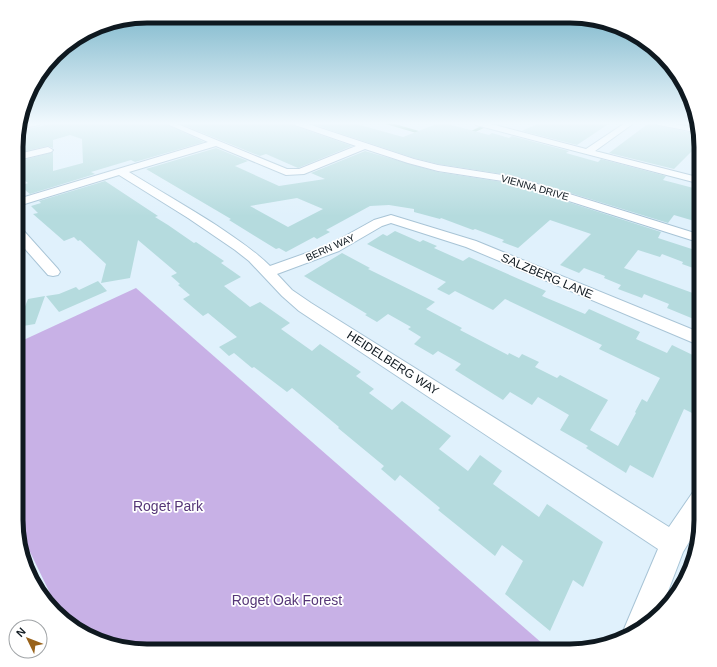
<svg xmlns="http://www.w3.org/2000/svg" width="717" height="667" viewBox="0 0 717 667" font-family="Arial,sans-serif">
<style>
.green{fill:#c8b1e6}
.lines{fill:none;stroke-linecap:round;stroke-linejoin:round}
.stream{stroke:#6bb198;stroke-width:2.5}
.building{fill:#b5dbde;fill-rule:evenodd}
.minor-casing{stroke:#a8c4d6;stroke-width:2}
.minor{fill:#fff;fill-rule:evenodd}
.labels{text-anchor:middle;stroke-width:3.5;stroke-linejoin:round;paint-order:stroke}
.far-street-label{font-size:10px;fill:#0f1920;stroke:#fff}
.street-label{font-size:12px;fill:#0f1920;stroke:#fff}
.near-park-label{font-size:14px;fill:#553677;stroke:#fff}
.rim{fill:none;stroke:#0f1920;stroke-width:5}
</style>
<rect width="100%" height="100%" fill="#e0f1fc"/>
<path class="green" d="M136,288L551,651H147L89,638L61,616L16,523L17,343Z"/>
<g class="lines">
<path class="stream" d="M387,123L421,133
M470,133L491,123"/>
</g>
<path class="building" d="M55,123H164L204,142L135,162L131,160L91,172L95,174L30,194L20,186L28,183L18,176L20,161L53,152V171L83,163L82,139L70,135L53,140V148L48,146L21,152V148L18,149V131Z
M178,123H293L295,126L352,146L298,168L266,154L260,156Z
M309,123H353L403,137L439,123H444L489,135L492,133L509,138L512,136L569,151L566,153L598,162L601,159L666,176L663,180L701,190V223L674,215L668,223L515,176L438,164L414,158Z
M539,123H610L577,145L522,131Z
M649,123H654L659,126L699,134L692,140L699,141L693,150L674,169L609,153Z
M216,148L248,161L235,166L279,186L325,179L311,173L365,151L438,172L509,183L661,232L658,238L701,252V267L698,266L696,269L682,264L683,262L662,254L660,257L638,250L624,268L701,296V322L667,308L669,304L644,294L642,298L618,289L621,285L604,278L605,276L584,268L579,273L560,265L591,234L550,220L518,248L502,242L504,240L475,229L473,230L441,218L440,219L414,212V209L389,205L370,206L326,230L330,232L317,239L314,237L286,252L279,248L276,249L229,220L231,219L146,169ZM297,198L323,209L288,227L250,206Z
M105,181L158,216L155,217L168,225L194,243L196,242L224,261L221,263L241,277L224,286L250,307L260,302L290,323L281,329L312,351L320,344L361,372L356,376L374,389L369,393L392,410L402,401L451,436L439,449L468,471L480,455L502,471L493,484L539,517L547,504L603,542L583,587L573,580L550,631L505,594L523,561L502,545L495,556L438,510L440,508L400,475L395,481L381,469L384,466L338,428L339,427L292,388L287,392L254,367L252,368L234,353L229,356L219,347L237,337L208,313L203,316L183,299L190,295L178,285L180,284L171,276L177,273L138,240L130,278L101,283L106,264L80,240L78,241L74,237L64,241L33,214L38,213L31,206L41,203L39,201Z
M395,231L420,242L423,240L437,246L434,248L463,261L469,257L546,291L542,296L585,314L589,309L640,332L636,339L667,353L672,345L701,359V392L692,413L684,409L653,478L630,465L626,473L586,448L588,446L560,430L569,415L538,397L532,405L510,392L503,400L455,370L461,364L438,351L433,355L414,344L421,337L408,329L411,327L388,314L377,322L365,315L367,314L304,276L342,253L370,268L368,269L435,302L426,309L462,328L460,330L508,355L509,353L519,358L522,354L539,362L535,367L557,378L560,375L608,400L590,430L618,446L636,413L635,412L642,399L647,402L660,378L599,349L602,345L505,299L493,310L455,291L449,295L437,289L446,282L367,244L383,234L387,236Z
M98,281L107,291L59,312L46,296L59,294L76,287L79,290Z
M45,296L35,324L17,327V310L24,309L28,299Z"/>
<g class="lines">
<g class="minor-casing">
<path id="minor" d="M26,123H40L39,125L18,129V124Z
M165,123H175L287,169H299L356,146L295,125L294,123H305L414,159L438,165L515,177L701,235V243L509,182L438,171L408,163L365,149L304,174L286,175L216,146L129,172C158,190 188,207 216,225C235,238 254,250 270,266L329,245L374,220L391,215L476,241L701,333V346L466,247L391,223L382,226L339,251L277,274L292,290L311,303L669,527L693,492L701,488L700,524L683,552L659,615L656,619L627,636L624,629L658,549L299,311L282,296L249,261L235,250L188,218L119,175L18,206V199L208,142Z
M475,123H487L586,149L625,123H634L595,151L701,178V184L476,125Z
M655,123H670L698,128L700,133L659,125Z
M48,147L53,150L51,152L18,160V154Z
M18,229L23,230L58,269L60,272L58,275L53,276L48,275L18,241Z"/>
</g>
<use href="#minor" class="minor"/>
</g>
<linearGradient id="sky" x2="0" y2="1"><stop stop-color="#76b3c8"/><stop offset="0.57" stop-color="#f1f9fe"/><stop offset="1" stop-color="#f1f9fe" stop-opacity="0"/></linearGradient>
<rect width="717" height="216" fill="url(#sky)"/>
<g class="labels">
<g class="far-street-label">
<text transform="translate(535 187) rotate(16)" y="4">VIENNA DRIVE</text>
<text transform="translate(330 247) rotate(-24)" y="4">BERN WAY</text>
</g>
<g class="street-label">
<text transform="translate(547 276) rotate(23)" y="4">SALZBERG LANE</text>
<text transform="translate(393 363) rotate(33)" y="4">HEIDELBERG WAY</text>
</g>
<g class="near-park-label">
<text x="168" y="511">Roget Park</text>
<text x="287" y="605">Roget Oak Forest</text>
</g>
</g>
<path d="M0 0H717V667H0ZM147 23H570A124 124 0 0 1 694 147V520A124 124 0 0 1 570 644H147A124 124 0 0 1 23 520V147A124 124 0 0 1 147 23Z" fill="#fff" fill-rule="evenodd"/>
<path class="rim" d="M147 23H570A124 124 0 0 1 694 147V520A124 124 0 0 1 570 644H147A124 124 0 0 1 23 520V147A124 124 0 0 1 147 23Z"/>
<g transform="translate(28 639) rotate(313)"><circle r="19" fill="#ffffff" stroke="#9fa3a6"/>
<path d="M0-3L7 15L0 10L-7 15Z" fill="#98621a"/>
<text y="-6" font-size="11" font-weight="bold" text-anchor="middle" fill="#0f1920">N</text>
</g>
</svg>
